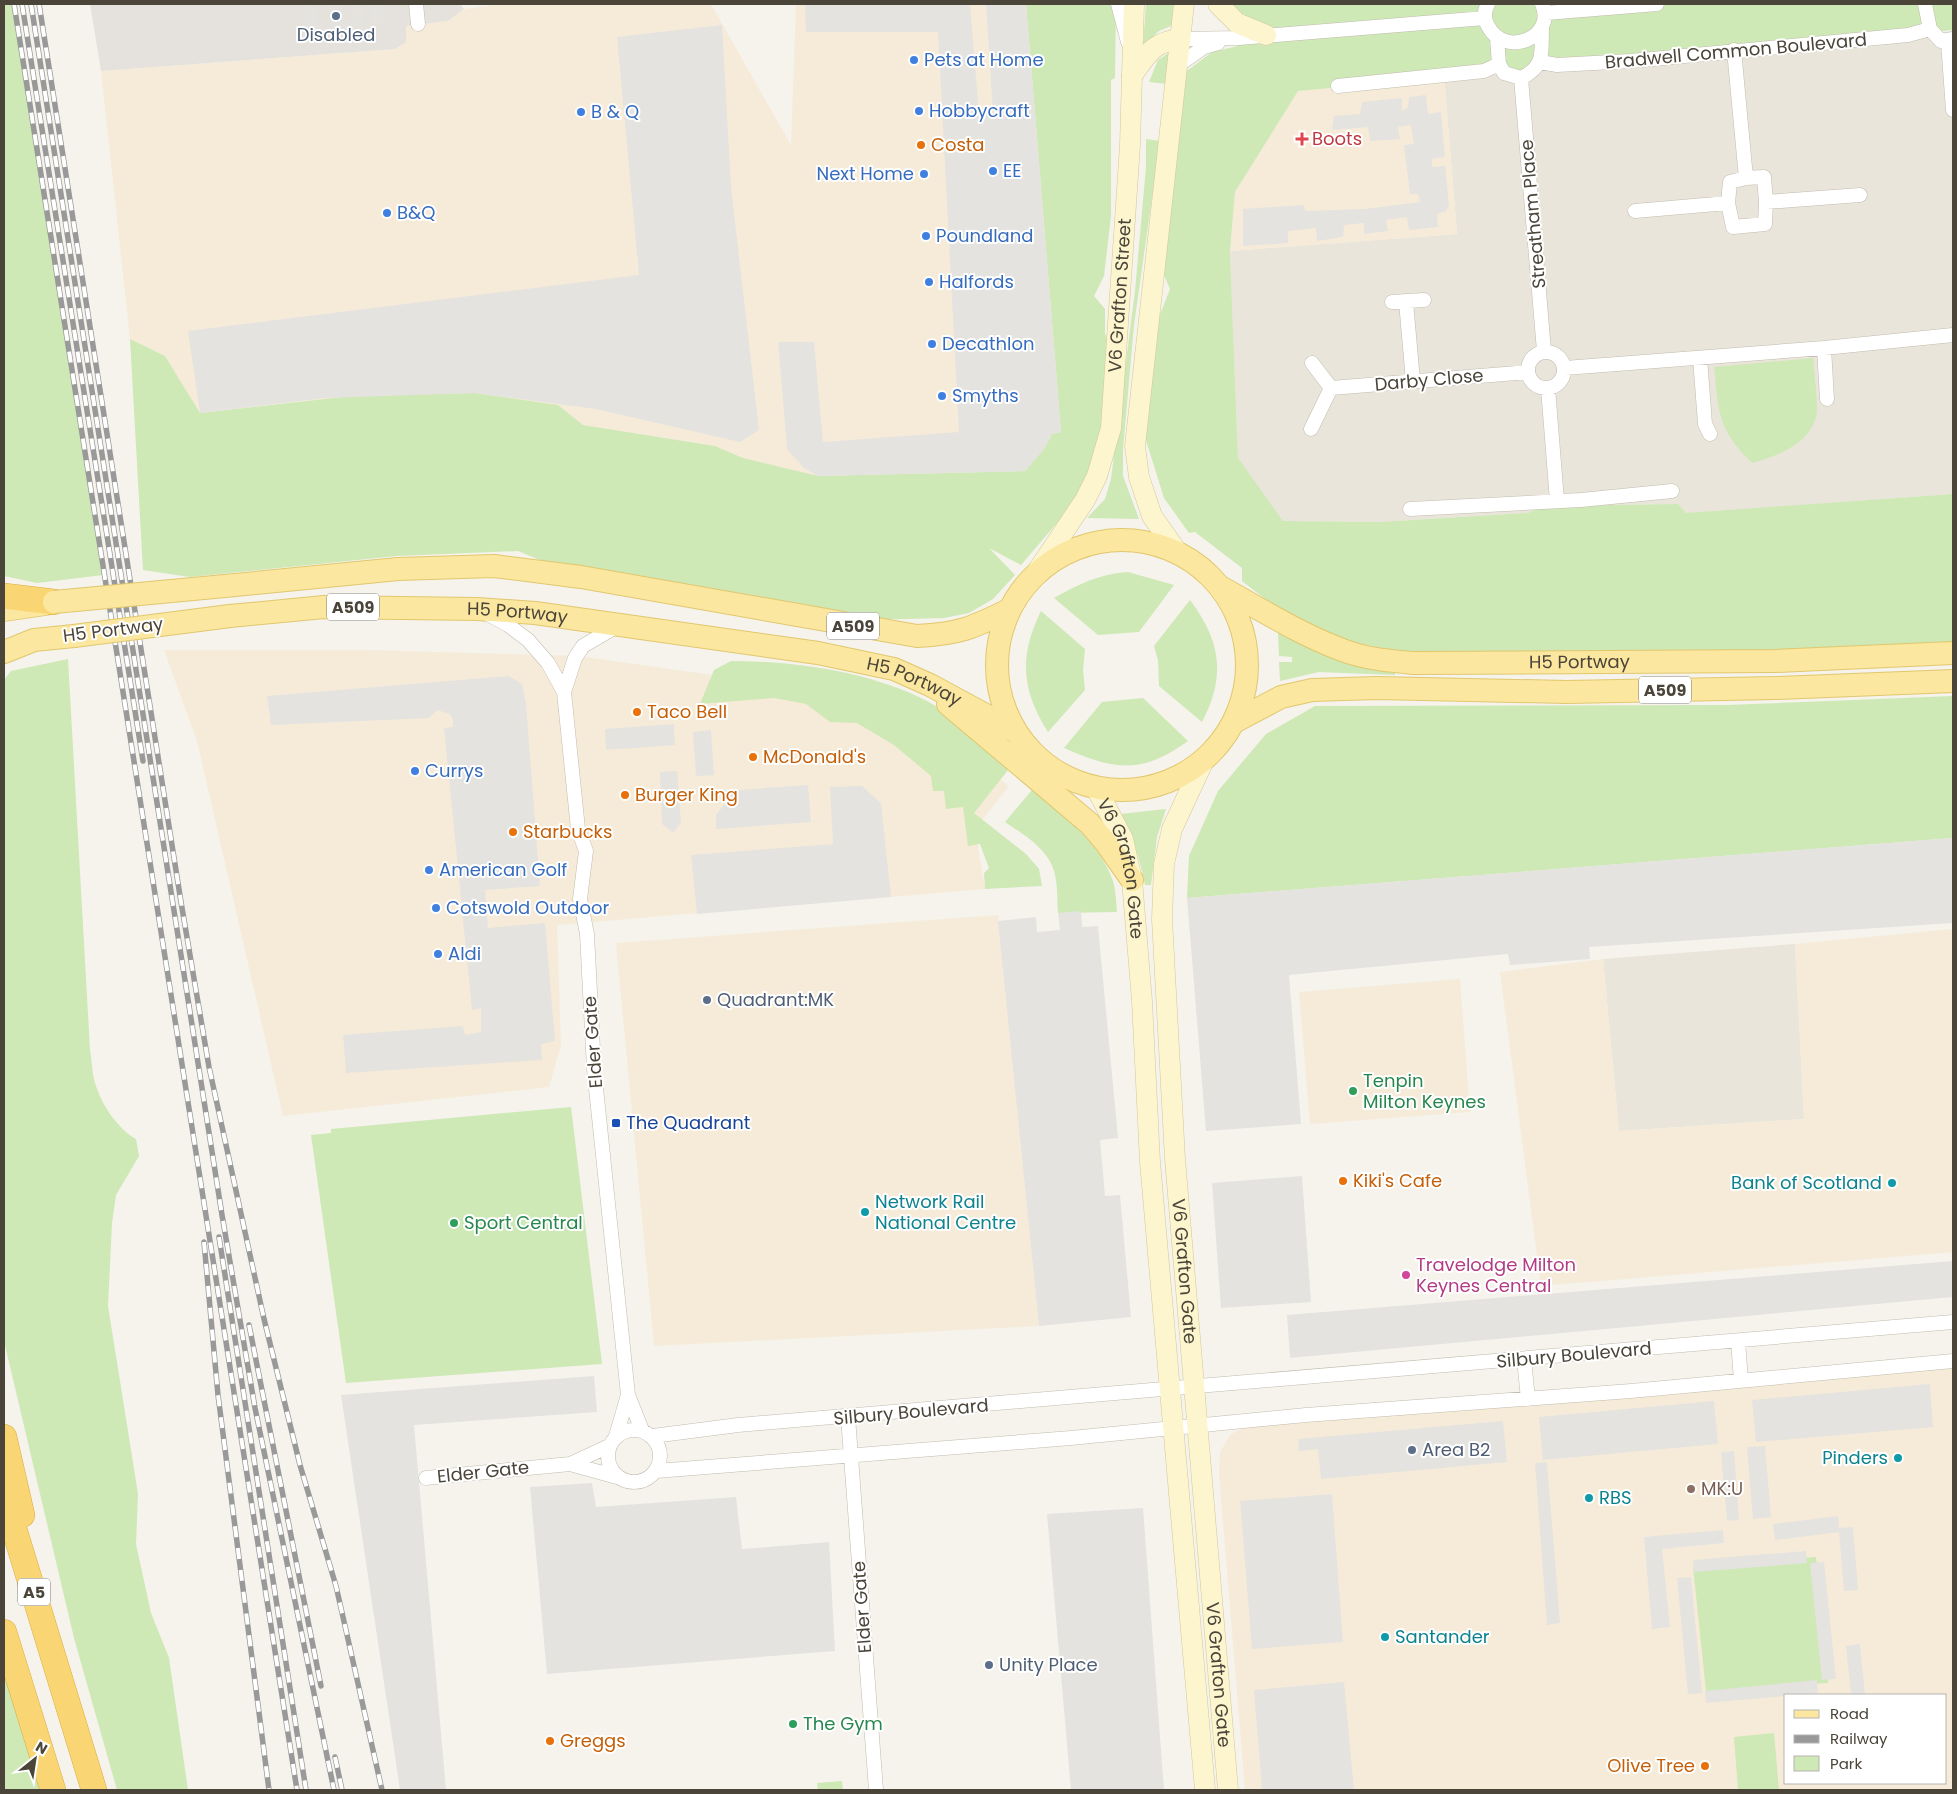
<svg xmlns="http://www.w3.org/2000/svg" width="1957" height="1794" viewBox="0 0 1957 1794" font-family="Poppins,sans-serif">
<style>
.residential{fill:#e9e5da}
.commercial{fill:#f6ebd8;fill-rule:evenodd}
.industrial{fill:#e5e2dd}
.green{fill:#cee8b6}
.parking{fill:#e4e3e0}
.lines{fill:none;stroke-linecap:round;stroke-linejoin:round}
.street-casing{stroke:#c1bcae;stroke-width:15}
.secondary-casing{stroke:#d3c89d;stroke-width:21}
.primary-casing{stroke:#e1c76e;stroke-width:24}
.highway-casing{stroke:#daac41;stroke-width:26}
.street{stroke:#fff;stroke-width:14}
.secondary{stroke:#fdf5ce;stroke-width:20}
.primary{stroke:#fbe79f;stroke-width:22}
.highway{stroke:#f9d673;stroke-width:25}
.rail-casing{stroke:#999;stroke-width:5.5}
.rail{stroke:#fff;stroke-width:4;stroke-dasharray:11;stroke-linecap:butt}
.primary-bridge-casing{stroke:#e1c76e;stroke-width:24;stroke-linecap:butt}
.primary-bridge{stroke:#fbe79f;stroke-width:22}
.service-dot{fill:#5c6f8a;stroke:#fff;stroke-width:2}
.shop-dot{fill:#3f7fe0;stroke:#fff;stroke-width:2}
.health-dot{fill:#e0444e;stroke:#fff;stroke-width:2}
.food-dot{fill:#e8710a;stroke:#fff;stroke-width:2}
.leisure-dot{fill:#2e9e5b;stroke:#fff;stroke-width:2}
.transit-dot{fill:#1a4fb4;stroke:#fff;stroke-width:2}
.culture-dot{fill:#0f9aa8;stroke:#fff;stroke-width:2}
.hotel-dot{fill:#d1479c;stroke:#fff;stroke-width:2}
.education-dot{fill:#8d6e63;stroke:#fff;stroke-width:2}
.labels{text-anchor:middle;stroke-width:4;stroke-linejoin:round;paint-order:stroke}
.shield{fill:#fff;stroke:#807c74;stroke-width:1}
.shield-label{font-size:16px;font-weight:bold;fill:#4a4439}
.service-label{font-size:18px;fill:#4e5e75;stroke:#fff;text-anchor:start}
.street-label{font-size:18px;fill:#4a4439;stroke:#fff}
.shop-label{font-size:18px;fill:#366cbe;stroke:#fff;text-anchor:start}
.health-label{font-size:18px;fill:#be3a42;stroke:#fff;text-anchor:start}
.food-label{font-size:18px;fill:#c56008;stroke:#fff;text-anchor:start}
.leisure-label{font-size:18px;fill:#27864d;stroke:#fff;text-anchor:start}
.transit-label{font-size:18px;fill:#164399;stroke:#fff;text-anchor:start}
.culture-label{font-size:18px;fill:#0d838f;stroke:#fff;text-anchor:start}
.hotel-label{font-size:18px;fill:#b23c85;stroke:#fff;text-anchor:start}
.education-label{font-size:18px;fill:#785e54;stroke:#fff;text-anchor:start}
</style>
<rect width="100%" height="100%" fill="#f5f3ec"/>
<path class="residential" d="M1953,31V494L1686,514L1678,504L1542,506L1528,513L1379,522L1283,521L1238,459L1230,251L1457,234L1444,75Z
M1795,944L1804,1119L1619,1131L1603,959Z"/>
<path class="commercial" d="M502,4H711L791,145L796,4H1026L1061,432L1025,471L818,476L743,458L715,446L583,425L558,405L351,396L200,413L165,356L130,339L101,71L395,49L406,26L448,21L464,9Z
M1444,75L1457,234L1230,251L1235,192L1297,91Z
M164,650H368L578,656L847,694L925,723L1009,786L975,829L985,889L557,925L561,1045L549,1087L283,1116L197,741Z
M998,915L1039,1326L654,1346L616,943Z
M1953,929V1252L1541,1286L1500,972L1603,959L1619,1131L1804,1119L1795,944Z
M1460,979L1470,1112L1310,1124L1299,992Z
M1953,1366V1790H1245L1219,1473L1220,1452L1231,1434L1246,1427ZM1786,1695H1946V1783H1786Z"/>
<path class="industrial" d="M90,4H460L464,9L448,21L406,26V42L395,49L101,71Z"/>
<path class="green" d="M4,4H14L103,575L37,583L4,576Z
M1026,4H1116L1115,78L1111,80V216L1104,276L1094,296L1105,309V333L1115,363L1097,476L1021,565L989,548L1015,575L993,599L969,613L944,618L823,621L581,577L518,551L397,556L190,577L143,570L130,339L165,356L200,413L351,396L475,393L558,405L583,425L715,446L743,458L818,476L1025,471L1044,449L1052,434L1061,432Z
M1146,4H1175L1173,25L1159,31L1143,46Z
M1218,4H1953V30L1298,91L1235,192L1230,251L1238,458L1283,521L1379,522L1528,513L1542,506L1678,504L1686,513L1953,494V652L1411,654L1348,641L1321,630L1277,608L1242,581V568L1195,532L1189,533L1164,498L1138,415L1146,351L1170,289L1155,255L1175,80L1212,52L1238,46L1245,13L1241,24Z
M1170,52L1167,84L1149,82L1158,60Z
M1146,139L1160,141L1134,325L1123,449V476L1139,519L1087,518L1105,499L1111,479L1135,291L1146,167Z
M1813,358C1814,371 1819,406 1816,417C1808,445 1777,456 1752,463C1717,428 1719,413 1714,367Z
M1128,572L1174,585L1139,632L1098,635L1054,598C1079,584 1099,574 1128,572Z
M1190,600C1221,641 1226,676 1202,722L1159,686L1158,660L1154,646Z
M1041,611L1085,649L1083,670L1085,690L1048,732C1021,689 1019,656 1041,611Z
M1278,632L1395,670V675L1319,672L1280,681L1279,662H1292V657L1279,656Z
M68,659L90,1050C92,1061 92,1075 96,1086C102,1105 118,1129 136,1139L139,1156L116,1195L112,1223L108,1306L138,1494L136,1544L151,1613L169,1658L188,1790H117L74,1638L4,1341V680L11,671Z
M731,661C794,661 871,672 927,701C955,716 987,745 1012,765L974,813L1026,854L1039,869L1042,886L985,889L984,873L989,868L980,844L968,846L963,807L946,809L944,791H933L931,776L894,745L857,723L830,722L806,704L774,698L700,704L714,670Z
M1953,696V838L1187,898L1189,856L1218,791L1266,734L1315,706L1727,705Z
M1143,698L1188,741C1141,775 1114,770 1064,748L1102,702Z
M1032,790C1063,814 1100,843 1113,881C1116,891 1116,902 1117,912L1058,913C1057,900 1058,884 1054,871C1048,849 1023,834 1005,822Z
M1166,809L1157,837L1151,885H1145C1140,859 1133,837 1120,814Z
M571,1107L602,1364L346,1383L311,1135L331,1133V1129Z
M1816,1557L1828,1683L1706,1691L1693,1567Z
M4,1669L43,1790H4Z
M1774,1733L1779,1790H1738L1734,1737Z
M842,1781L843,1790H818L817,1783Z"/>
<path class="parking" d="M329,4H342L344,28L331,29Z
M351,4H362L365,25L353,26Z
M369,4H382L383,22L371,23Z
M805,4H970L979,115L993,113L986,4H1026L1061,432L1052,434L1044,449L1025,471L818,476L804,468L787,449L778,342H814L823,442L959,432L938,32H806Z
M316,5L319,29L305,30L303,6Z
M722,25L731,187L759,430L740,442L596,409L475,393L324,398L200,413L188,331L639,275L617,37Z
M1426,95L1428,114L1441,112L1445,157L1432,159V167L1445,166L1449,206L1446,211L1437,214L1438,227L1409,230L1407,217L1386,220L1388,231L1364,234V223L1344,225L1343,237L1317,241L1316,228L1288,231V243L1243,246V209L1304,205L1305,211L1365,209L1420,202L1418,194H1410L1404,145L1414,144L1411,125L1398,127L1400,139L1370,141L1368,127L1332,130L1334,116L1360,114L1362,102L1402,98V111L1408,107L1409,97Z
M509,676L522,684L526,704L540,886L485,890L488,928L545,923L555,1041L541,1044L542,1060L346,1073L343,1035L463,1026L465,1035L481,1032V1008L472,1010L444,728L453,727V720L450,714L437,710L429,718L271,725L267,696Z
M674,724L675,745L606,750L605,729Z
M711,730L714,775L696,776L693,732Z
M677,771L681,823L673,833L662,824L660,772Z
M808,785L811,822L716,829V815L727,801L726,791Z
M862,786L881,803L891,897L697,914L691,855L833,844L830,787Z
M1953,838V923L1589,947L1590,959L1510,965L1508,954L1289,975L1301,1124L1206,1131L1187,898Z
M1081,911L1082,927L1098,926L1118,1138L1100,1140L1105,1196L1120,1195L1131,1317L1039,1326L998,921L1036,917L1037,932L1060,930L1058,913Z
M1302,1176L1311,1302L1221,1308L1212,1183Z
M1953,1261V1297L1290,1358L1287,1315Z
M594,1376L597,1412L414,1425L446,1790H400L341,1395Z
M1930,1384L1933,1427L1756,1442L1752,1400Z
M1714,1401L1718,1444L1543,1460L1539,1417Z
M1503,1421L1507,1462L1321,1479L1318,1449L1299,1451L1298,1439Z
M1765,1446L1771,1517L1753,1519L1747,1447Z
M1734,1451L1739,1520L1727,1521L1721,1452Z
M1547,1462L1560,1623L1547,1625L1535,1463Z
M592,1483L596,1507L736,1497L742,1549L829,1542L835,1651L547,1674L530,1487Z
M1332,1494L1343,1642L1252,1649L1240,1501Z
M1143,1508L1164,1790H1071L1047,1514Z
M1838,1516L1839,1528L1853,1527L1858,1590L1844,1591L1839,1532L1775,1540L1773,1524Z
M1723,1530L1724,1543L1662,1549L1670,1627L1652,1629L1644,1537Z
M1806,1551L1807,1563L1694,1572L1693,1560Z
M1824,1562L1836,1679L1822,1680L1810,1563Z
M1691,1577L1702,1693L1688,1694L1677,1578Z
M1860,1644L1865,1695H1851L1846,1646Z
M1817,1680L1818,1693L1706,1703L1705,1691Z
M1344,1682L1354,1790H1262L1254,1690Z"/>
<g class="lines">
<g class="street-casing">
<path id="street" d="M416,4L418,24
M1118,4L1128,42
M1488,4C1484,11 1484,19 1488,26C1505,59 1557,37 1542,4
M1925,4L1930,29L1941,41L1953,39
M1546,13L1657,4
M1497,38L1499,64L1504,73L1521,78C1546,66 1541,52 1542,28
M1180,39L1239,38L1485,18
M1948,42L1953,110
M1734,50L1746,178L1764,177L1766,202L1765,224L1733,227L1728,203L1730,182L1746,178
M1540,62L1557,65L1631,61L1908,35L1930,29
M1177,66L1204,47L1218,43
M1521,78L1544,351
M1338,86L1484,71L1499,64
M1766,202L1860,195
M1635,211L1728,203
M1392,302L1424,300
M1406,302L1413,381
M1824,348L1827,399
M1528 370a18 18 0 1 1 36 0a18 18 0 1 1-36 0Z
M1700,358L1705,424L1710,434
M1565,368L1824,348L1953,335
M1331,388L1528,372
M1548,388L1557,501
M1311,429L1331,388L1312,363
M1410,509L1581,500L1672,491
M486,613L508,625L528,640L548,663L564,692L578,829L586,851L580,899L587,934L594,1069L628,1395L642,1430
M564,692L575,658L583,646L619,625
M1738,1341L1741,1381
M1524,1359L1528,1399
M848,1417L876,1790
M608 1456a26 26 0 1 1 52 0a26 26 0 1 1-52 0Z
M616,1436L628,1395
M653,1436L738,1425L1953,1322
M570,1464L609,1446
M656,1471L1071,1438L1306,1415L1631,1391L1953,1361
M426,1478L570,1464L617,1477"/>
</g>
<g class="secondary-casing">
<g id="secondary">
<path d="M1218,4L1237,23L1266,35"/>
<path d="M1132,76C1147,55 1152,42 1180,39"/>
<path d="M1178,553L1152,516L1139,477L1135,446L1184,4"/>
<path id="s1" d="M1038,570L1085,500L1097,476L1111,428L1130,145L1134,4"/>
<path id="s2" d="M1204,760L1172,829L1164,864L1162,919L1175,1159L1228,1790"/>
<path id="s3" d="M1096,788L1123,839L1132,880L1142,1001L1150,1162L1205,1790"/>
</g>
</g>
<g class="primary-casing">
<g id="primary">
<circle cx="1122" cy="665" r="125"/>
<path d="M225,586L398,569L494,566L581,577L917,636C959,634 972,628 1009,610"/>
<path id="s4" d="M1222,588C1262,610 1301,635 1345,651C1367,659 1390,661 1413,663L1775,661L1953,653"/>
<path d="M4,610L45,604"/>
<path id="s5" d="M230,616L324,607L477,609L535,613L818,653L894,669L930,685L1015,731"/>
<path d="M4,652L34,640L74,636"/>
<path d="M948,704L1090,824L1106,843L1132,880"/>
<path d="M1234,722L1281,697L1312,690L1377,688L1567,692L1776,688L1953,681"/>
</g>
</g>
<g class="highway-casing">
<path id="highway" d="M4,596L54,602
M4,1437L22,1515
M4,1496L94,1790
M4,1632L53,1790"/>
</g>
<use href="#street" class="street"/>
<use href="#secondary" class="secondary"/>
<use href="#primary" class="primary"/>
<use href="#highway" class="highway"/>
<g class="rail-casing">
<path id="rail" d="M14,4L297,1790
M22,4L143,761
M31,4L222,1215L255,1408L334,1790
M39,4L181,902L209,1067L264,1319L300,1465L336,1586L382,1790
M219,1237L306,1790
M204,1242L218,1395L269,1790
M249,1325L321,1686
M335,1757L342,1790"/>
</g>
<use href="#rail" class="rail"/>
<g class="primary-bridge-casing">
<path id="primary-bridge" d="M54,602L225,586
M74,636L230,616"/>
</g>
<use href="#primary-bridge" class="primary-bridge"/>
</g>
<g class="service-dot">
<circle cx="336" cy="16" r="5"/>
<circle cx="707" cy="1000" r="5"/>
<circle cx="1412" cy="1450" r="5"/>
<circle cx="989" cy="1665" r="5"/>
</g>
<g class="shop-dot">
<circle cx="914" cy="60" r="5"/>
<circle cx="919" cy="111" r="5"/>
<circle cx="581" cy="112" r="5"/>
<circle cx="993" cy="171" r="5"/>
<circle cx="924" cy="174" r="5"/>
<circle cx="387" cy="213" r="5"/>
<circle cx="926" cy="236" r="5"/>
<circle cx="929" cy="282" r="5"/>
<circle cx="932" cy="344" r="5"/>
<circle cx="942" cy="396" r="5"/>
<circle cx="415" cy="771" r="5"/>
<circle cx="429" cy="870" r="5"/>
<circle cx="436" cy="908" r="5"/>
<circle cx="438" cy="954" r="5"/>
</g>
<path class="health-dot" d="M1299.5 131.5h5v5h5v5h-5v5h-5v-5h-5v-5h5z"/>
<g class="food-dot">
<circle cx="921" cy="145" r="5"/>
<circle cx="637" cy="712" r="5"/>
<circle cx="753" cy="757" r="5"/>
<circle cx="625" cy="795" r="5"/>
<circle cx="513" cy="832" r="5"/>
<circle cx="1343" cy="1181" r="5"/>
<circle cx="550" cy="1741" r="5"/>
<circle cx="1705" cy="1766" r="5"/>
</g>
<g class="leisure-dot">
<circle cx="1353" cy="1091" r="5"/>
<circle cx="454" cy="1223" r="5"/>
<circle cx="793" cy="1724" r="5"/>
</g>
<rect class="transit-dot" x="611" y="1118" width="10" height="10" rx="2.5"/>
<g class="culture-dot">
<circle cx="1892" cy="1183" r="5"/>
<circle cx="865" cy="1212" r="5"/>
<circle cx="1898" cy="1458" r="5"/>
<circle cx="1589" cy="1498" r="5"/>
<circle cx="1385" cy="1637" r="5"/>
</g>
<circle class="hotel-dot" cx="1406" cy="1275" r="5"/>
<circle class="education-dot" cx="1691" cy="1489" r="5"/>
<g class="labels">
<g class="shield">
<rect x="327" y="593.5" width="52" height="27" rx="4"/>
<rect x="827" y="612.5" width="52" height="27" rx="4"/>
<rect x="1639" y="676.5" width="52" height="27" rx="4"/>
<rect x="18" y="1578.5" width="32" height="27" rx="4"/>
</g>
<g class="shield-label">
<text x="353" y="613">A509</text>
<text x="853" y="632">A509</text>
<text x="1665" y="696">A509</text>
<text x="34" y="1598">A5</text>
</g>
<g class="service-label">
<text x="336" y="41" text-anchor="middle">Disabled</text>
<text x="717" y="1006">Quadrant:MK</text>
<text x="1422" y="1456">Area B2</text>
<text x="999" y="1671">Unity Place</text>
</g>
<g class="street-label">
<text transform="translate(1736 51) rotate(-5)" y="6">Bradwell Common Boulevard</text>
<text transform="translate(1533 214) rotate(-95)" y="6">Streatham Place</text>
<text dy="6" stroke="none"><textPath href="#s1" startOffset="294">V6 Grafton Street</textPath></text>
<text transform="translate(1429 380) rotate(-5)" y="6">Darby Close</text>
<text dy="6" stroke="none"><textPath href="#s5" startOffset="288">H5 Portway</textPath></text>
<text transform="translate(113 630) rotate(-7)" y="6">H5 Portway</text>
<text dy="6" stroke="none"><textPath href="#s4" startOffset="374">H5 Portway</textPath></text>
<text dy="6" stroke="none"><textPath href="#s5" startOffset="692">H5 Portway</textPath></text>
<text dy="6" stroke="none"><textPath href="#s3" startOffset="86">V6 Grafton Gate</textPath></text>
<text transform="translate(593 1042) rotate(-94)" y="6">Elder Gate</text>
<text dy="6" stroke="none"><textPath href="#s2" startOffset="520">V6 Grafton Gate</textPath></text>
<text transform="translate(1574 1355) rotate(-5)" y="6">Silbury Boulevard</text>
<text transform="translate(911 1412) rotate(-5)" y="6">Silbury Boulevard</text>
<text transform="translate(483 1472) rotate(-6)" y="6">Elder Gate</text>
<text transform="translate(862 1607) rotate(-94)" y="6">Elder Gate</text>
<text dy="6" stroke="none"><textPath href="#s2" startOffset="925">V6 Grafton Gate</textPath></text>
</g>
<g class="shop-label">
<text x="924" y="66">Pets at Home</text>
<text x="929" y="117">Hobbycraft</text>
<text x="591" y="118">B &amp; Q</text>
<text x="1003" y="177">EE</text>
<text x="914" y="180" text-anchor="end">Next Home</text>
<text x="397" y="219">B&amp;Q</text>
<text x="936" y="242">Poundland</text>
<text x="939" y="288">Halfords</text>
<text x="942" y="350">Decathlon</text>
<text x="952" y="402">Smyths</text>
<text x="425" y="777">Currys</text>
<text x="439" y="876">American Golf</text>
<text x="446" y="914">Cotswold Outdoor</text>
<text x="448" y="960">Aldi</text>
</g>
<g class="health-label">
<text x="1312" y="145">Boots</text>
</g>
<g class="food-label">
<text x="931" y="151">Costa</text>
<text x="647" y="718">Taco Bell</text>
<text x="763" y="763">McDonald's</text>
<text x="635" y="801">Burger King</text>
<text x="523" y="838">Starbucks</text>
<text x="1353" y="1187">Kiki's Cafe</text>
<text x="560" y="1747">Greggs</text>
<text x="1695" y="1772" text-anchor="end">Olive Tree</text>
</g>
<g class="leisure-label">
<text x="1363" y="1087">Tenpin<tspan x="1363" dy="21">Milton Keynes</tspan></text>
<text x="464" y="1229">Sport Central</text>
<text x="803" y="1730">The Gym</text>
</g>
<g class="transit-label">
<text x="626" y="1129">The Quadrant</text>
</g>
<g class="culture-label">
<text x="1882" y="1189" text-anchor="end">Bank of Scotland</text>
<text x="875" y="1208">Network Rail<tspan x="875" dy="21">National Centre</tspan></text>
<text x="1888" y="1464" text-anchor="end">Pinders</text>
<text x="1599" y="1504">RBS</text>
<text x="1395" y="1643">Santander</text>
</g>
<g class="hotel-label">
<text x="1416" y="1271">Travelodge Milton<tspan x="1416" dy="21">Keynes Central</tspan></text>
</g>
<g class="education-label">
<text x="1701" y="1495">MK:U</text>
</g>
</g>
<rect width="1957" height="1794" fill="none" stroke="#4a4439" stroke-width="10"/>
<rect x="1784" y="1694" width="162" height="90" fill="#ffffff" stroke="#b7b4b0"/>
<rect x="1794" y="1710" width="25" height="8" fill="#fbe79f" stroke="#b7b4b0"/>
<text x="1830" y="1719" font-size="15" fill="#4a4439">Road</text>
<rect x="1794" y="1735" width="25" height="8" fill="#999999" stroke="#b7b4b0"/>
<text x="1830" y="1744" font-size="15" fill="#4a4439">Railway</text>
<rect x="1794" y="1756" width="25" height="15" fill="#cee8b6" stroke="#b7b4b0"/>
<text x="1830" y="1769" font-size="15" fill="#4a4439">Park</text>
<g transform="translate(35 1759) rotate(30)" stroke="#ffffff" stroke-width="4" paint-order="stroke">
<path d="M0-4L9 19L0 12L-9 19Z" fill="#4a4439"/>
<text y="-8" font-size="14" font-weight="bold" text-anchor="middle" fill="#4a4439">N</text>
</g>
</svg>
